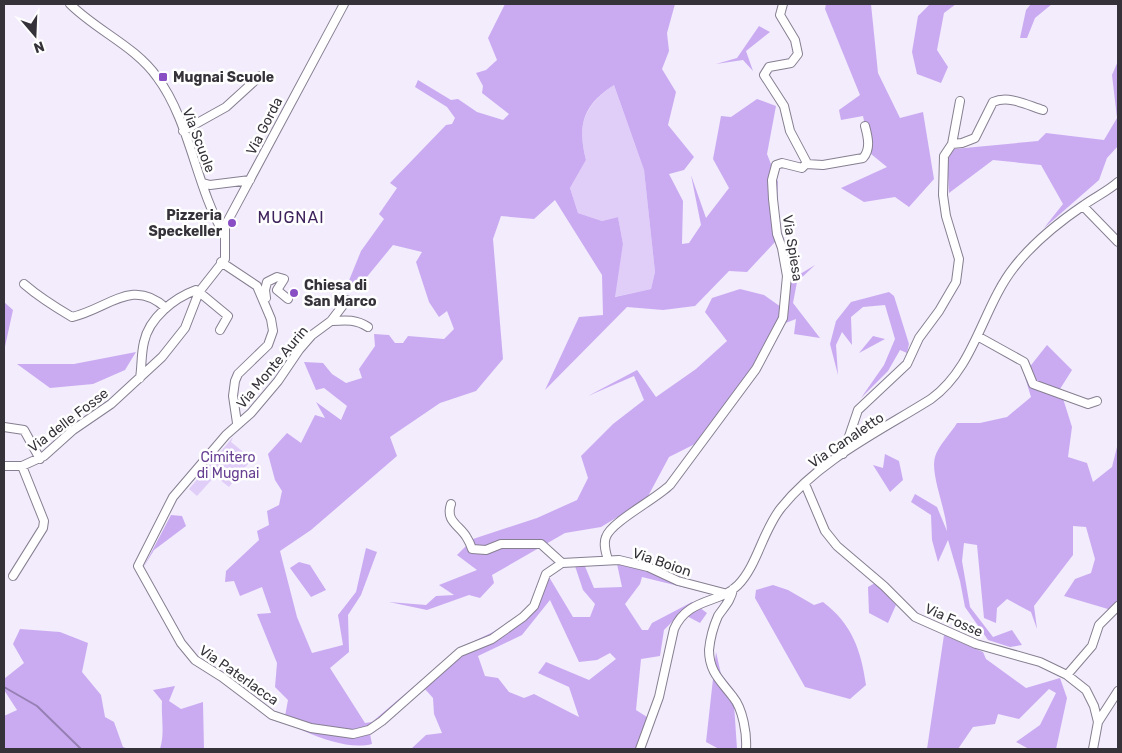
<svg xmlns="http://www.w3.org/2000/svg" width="1122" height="753" viewBox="0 0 1122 753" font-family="Rubik,sans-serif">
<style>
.green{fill:#e0cef9}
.forest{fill:#caabf2;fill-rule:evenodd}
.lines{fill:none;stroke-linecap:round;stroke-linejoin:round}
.stream{stroke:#9680b3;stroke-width:2}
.minor-casing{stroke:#867f91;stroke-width:10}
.minor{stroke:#fff;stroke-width:8}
.poi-dot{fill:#894ec4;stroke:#fff;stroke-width:2}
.labels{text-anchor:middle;stroke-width:5;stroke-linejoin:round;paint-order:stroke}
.poi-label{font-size:14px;font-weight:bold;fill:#353239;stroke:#fff;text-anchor:start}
.street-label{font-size:14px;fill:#353239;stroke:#fff}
.park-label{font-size:14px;fill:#684093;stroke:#fff}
.quarter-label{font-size:16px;letter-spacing:1px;fill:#3f235c;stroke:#fff}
</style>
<rect width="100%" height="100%" fill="#f2ecfc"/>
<path class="green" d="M614,85L644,170L655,272L651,289L614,297L623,244L618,217L602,221L578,213L570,188L586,160C577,125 583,106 614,85Z
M233,437L231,442L252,459L229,487L215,476L197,496L189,489Z"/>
<path class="forest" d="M505,4H675L667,33L669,51L662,69L676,92L668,125L694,157L684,170L669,174L683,201L682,244L689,243L701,225L691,175L706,218L729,188L713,159L721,116L731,117L757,99L776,106L767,154L778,182L775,242L747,272L729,271L695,306L663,310L627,307L545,390L579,317L603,315L602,275L555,200L534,219L501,216L493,239L503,359L476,391L440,403L390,437L397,456L311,530L280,551L297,617L312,653L343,645L338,615L356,592L366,548L377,552L361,595L348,615L349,652L330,668L365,723L372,722L458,649L493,632L519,616L531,605L549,577L573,617H590L595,604L583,590L575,566L584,564L594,588L622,587L617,564L642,561L711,594L642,577L640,584L625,604L642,630H648L652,623L692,602L707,613L700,623L681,613L664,630L660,656L641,659L636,710L647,717L637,749H411L426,735L442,733L434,714L433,698L424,688L370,734L372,744C336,753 279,720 249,700L285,716L288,700L275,687L277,663L257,614L271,613L262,587L240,596L234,581L225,582L226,571L259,540L257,531L269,525L267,511L279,505L282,491L275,480L268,454L287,433L301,443L315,415L325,418L316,402L341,420L347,406L324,388L316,390L304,362L323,363L332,374L346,383L362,378L359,369L375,346L374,334L389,335L395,343H403L408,336L444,339L454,329L447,311L439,317L429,302L416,262L422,252L393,245L357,289L348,283L361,251L384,219L379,214L397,188L390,183L446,125L452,124L455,118L447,107L415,87L418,80L451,100L458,99L477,112L503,120L509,114L482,93L483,86L476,73L486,70L497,60L488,38ZM614,85L644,170L655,272L651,289L615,297L623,244L618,217L602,221L578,213L570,188L586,160C577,125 583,105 614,85ZM550,600L579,662L597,660L610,653L616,659L589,680L546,662L538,673L569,687L579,717L534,694L524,698L509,692L498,678L485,676L478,656L522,635Z
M826,4H871L878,73L900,118L923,112L934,179L909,207L895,197L864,202L841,188L887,167L871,154L863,116L841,120L839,110L860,95L825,9Z
M930,4H956L944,13L937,50L948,67L941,83L917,74L912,52L918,16Z
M1031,4H1052L1035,18L1027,38H1020L1026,10Z
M759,26L770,32L746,51L753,71L743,60L716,64L737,58Z
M1118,61V146L1107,158L1099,180L1044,228L1063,204L1041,165L993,160L949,193L947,158L954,149L1038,141L1046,133L1104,140L1117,118L1112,75Z
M815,265L797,282L793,303L820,338L794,334L796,319L775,327L745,379L697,443L669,457L646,500L601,527L565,533L492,575L494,583L480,598L469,595L427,610L389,602L426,605L436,596L454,595L439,585L477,570L457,555L473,539L537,518L577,500L588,478L581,456L613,424L644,400L634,376L588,396L637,370L656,397L696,369L727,341L705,312L712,298L740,289L764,295L781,307L792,279Z
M889,292L894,296L909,344L907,353L900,350L888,371L861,398L884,365L895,339L885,305L863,307L851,317L852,345L842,332L836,345L838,375L830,344L836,321L851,302Z
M4,302L13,310L4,351Z
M873,336L885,339L859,353Z
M1047,345L1072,370L1060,389L1072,427L1068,457L1087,463L1093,482L1112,467L1118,443V612L1064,596L1075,579L1091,573L1095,559L1086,527L1073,526V555L1034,606L1037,629L1031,612L1007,599L997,608L996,623L984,618L977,545L964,543L962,561L970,607L993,637L1012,630L1022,645L1010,647L988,640L965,607L960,581L948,540L938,562L932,540L931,515L911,502L915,494L937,507L947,531C946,509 930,474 935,457C938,446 951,433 957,423H980L1007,417L1031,397L1024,374Z
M136,352L125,370L93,384L50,388L17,364H74Z
M885,454L899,461L903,480L890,492L873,465L883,468Z
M171,515L182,516L186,526L154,550L143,568Z
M299,562L310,565L326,590L311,597L290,568Z
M875,583L896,605L888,623L869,613L868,587Z
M773,585L788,590L814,605L823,602C852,624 861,650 866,685L850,699L805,687L755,598L756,590Z
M20,629L60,632L88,643L82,672L101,695L105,717L114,722L123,747L128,749H4V716L17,710L4,690V679L24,663L13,644Z
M944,635L983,652L986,659L1026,688L1060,678L1067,698L1056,749H1029L1016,742L1040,725L1056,693L1049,689L1019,719L998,714L995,724L973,727L958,749H927Z
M716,652L721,674L733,689L737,749H719L706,742Z
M175,686L169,701L181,709L203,702L204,749H160C165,733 161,718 162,701L153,690Z"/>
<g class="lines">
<path class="stream" d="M4,687L37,706L81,749"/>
<g class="minor-casing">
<path id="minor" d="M70,4C97,31 135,46 157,77C190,121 196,187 224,234
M183,131L226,107L260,76
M952,144L960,101
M806,164L823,165L863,158C871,149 868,137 865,126
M203,183L210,185L250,180
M1083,206L1118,242
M221,262L257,286L271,319L273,331L268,345L238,374L235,381L233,396L237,423
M24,284C39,297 55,307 72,317C108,309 132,277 166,308
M266,298L265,290L267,282L277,277L284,279L277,290L288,299
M347,300L331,321L312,335L299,350L278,381L251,413L226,435L173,497L138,566L181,643L195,660L222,677L272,715L311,728L353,734L369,730L382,721L460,652L492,639L523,617L534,606L546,574L562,563L619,560L648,567L678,581L724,593
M331,321C346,320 356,319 368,327
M979,337L1024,362L1033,384L1088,404L1097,401
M140,378C142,366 141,354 144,342C149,318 174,298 196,290L199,292L228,316L220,330
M4,427L24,430L40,459
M843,454L858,410L907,364L919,338L939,311L956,282L959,259L946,216L943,195L944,156L952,144L962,143L975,138L993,102C1009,95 1027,105 1043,110
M4,466H22L44,456L73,430L111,404L162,357L185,328L199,292L225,259V226L344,4
M805,484L825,531L837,546L884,586L915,617L976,644L1040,662L1067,675L1086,690L1094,706L1098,722L1093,749
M451,504C445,522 460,525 467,538C469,541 471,546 472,549L486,550L501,544H541L562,563
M608,560C606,553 603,544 606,537C611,522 656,499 670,485L756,369L783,318L787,276L782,248L777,234L773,199L772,180L776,165L782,163L802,168L807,163L790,131L784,106L764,75L769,67L791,63L798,54L795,40L780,15L783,4
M13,576L43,528L44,521L22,466
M733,589C731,601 724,607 718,616C714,625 710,640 709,650C709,672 721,681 733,697C743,709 747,734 746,749
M1067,675L1092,646L1099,625L1118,606
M1098,722L1118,691
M640,749L659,697L674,629C688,597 720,604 738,585C757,566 763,530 781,508C819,460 880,431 931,399C976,366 982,307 1015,266C1034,242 1059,222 1084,205C1095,197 1108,191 1118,182"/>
</g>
<use href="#minor" class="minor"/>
</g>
<g class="poi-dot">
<rect x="158" y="72" width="10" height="10" rx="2.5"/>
<circle cx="232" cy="223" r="5"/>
<circle cx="294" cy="293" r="5"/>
</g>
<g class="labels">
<g class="poi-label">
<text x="173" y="82">Mugnai Scuole</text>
<text x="222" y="220" text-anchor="end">Pizzeria<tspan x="222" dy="16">Speckeller</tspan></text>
<text x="304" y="290">Chiesa di<tspan x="304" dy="16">San Marco</tspan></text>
</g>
<g class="street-label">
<text transform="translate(264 126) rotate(-63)" y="5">Via Gorda</text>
<text transform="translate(199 140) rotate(69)" y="5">Via Scuole</text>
<text transform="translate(793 248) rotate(81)" y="5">Via Spiesa</text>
<text transform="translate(272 367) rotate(-50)" y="5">Via Monte Aurin</text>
<text transform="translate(68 420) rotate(-37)" y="5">Via delle Fosse</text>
<text transform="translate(846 440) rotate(-34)" y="5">Via Canaletto</text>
<text transform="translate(662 562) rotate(19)" y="5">Via Boion</text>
<text transform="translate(954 620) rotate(24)" y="5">Via Fosse</text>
<text transform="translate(239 675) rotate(35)" y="5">Via Paterlacca</text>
</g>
<g class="park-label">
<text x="228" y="462">Cimitero<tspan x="228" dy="16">di Mugnai</tspan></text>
</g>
<g class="quarter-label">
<text x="291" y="223">MUGNAI</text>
</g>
</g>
<rect width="1122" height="753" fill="none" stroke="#353239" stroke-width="10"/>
<g transform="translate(35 35) rotate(161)" stroke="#ffffff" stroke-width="4" paint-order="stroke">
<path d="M0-4L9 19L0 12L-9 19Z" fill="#353239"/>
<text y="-8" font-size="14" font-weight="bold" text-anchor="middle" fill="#353239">N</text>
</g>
</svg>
